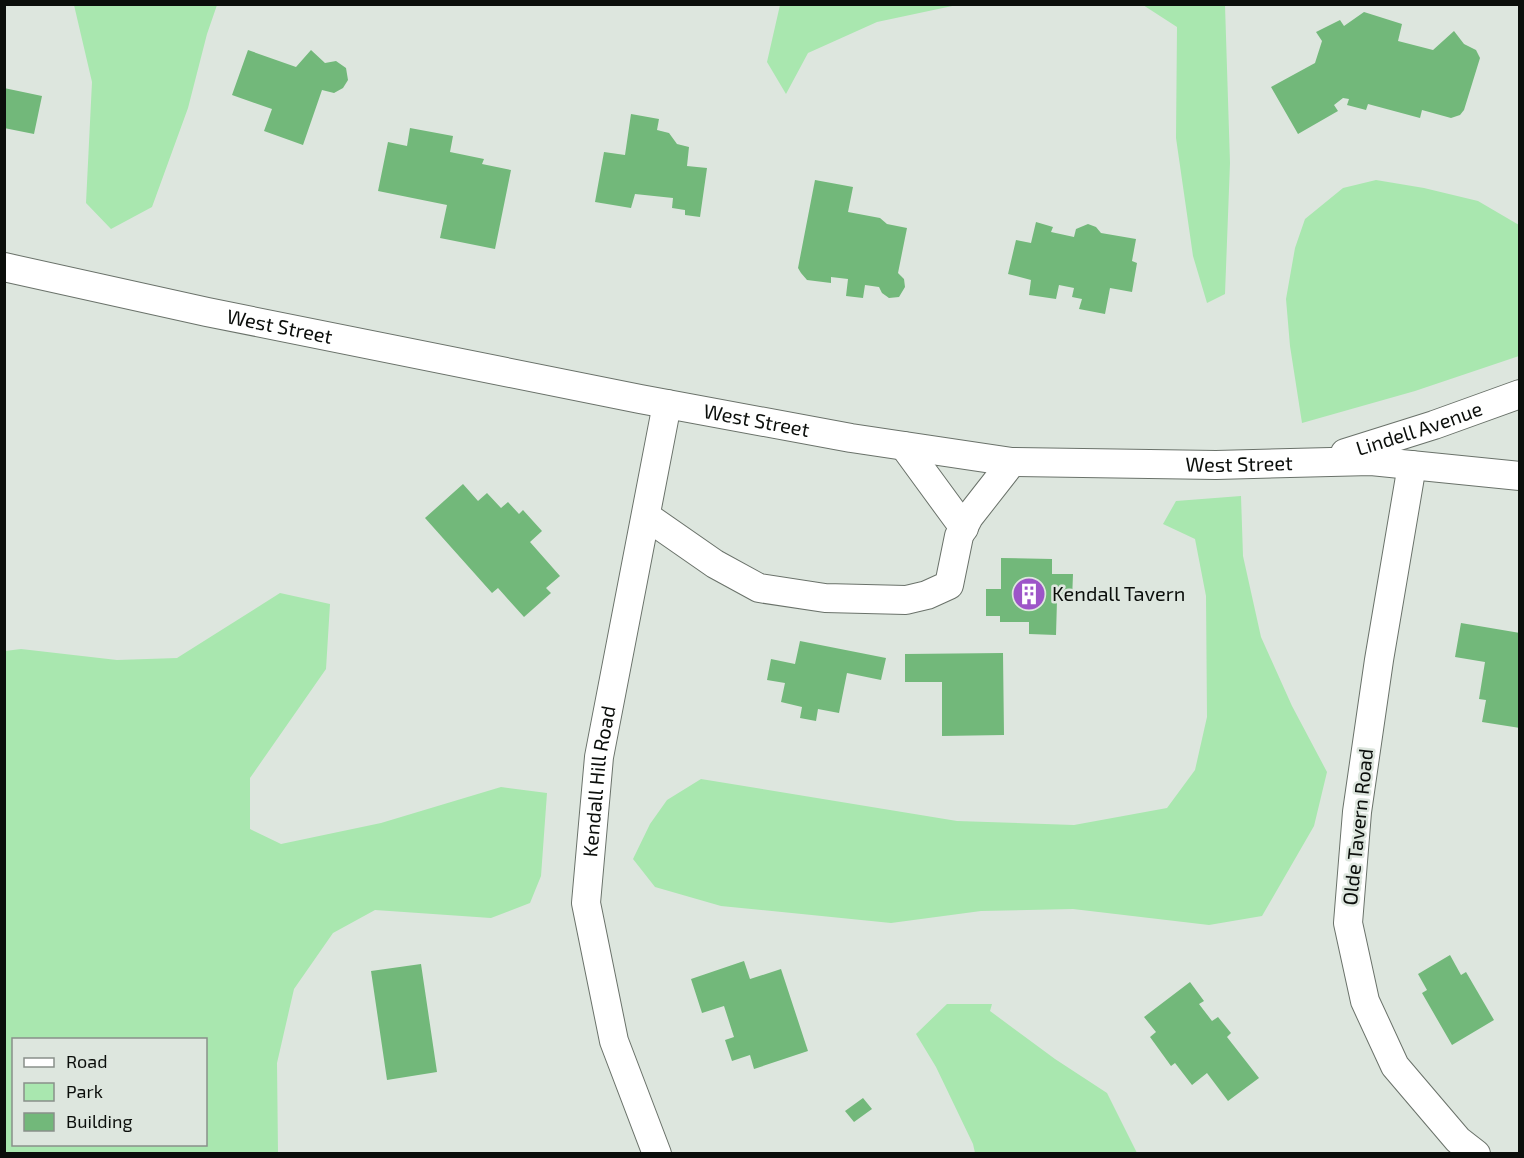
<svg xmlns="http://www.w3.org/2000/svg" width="1524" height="1158" viewBox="0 0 1524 1158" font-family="'Exo 2',sans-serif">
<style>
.green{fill:#a9e7af;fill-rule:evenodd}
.building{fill:#72b87a}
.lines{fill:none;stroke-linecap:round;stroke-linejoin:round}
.minor-casing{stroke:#6a726a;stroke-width:30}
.minor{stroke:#fff;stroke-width:28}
.labels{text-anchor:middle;stroke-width:5;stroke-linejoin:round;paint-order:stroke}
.street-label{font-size:20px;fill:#0b0e0b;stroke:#dde6de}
.poi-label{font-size:20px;fill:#0b0e0b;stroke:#dde6de;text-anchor:start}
</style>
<rect width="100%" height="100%" fill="#dde6de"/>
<path class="green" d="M74,5H217L207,34L188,108L152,207L111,229L86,203L92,82Z
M780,5V4L957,5L877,22L808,53L786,94L767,62Z
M1143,5H1225L1230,163L1225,294L1207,303L1193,256L1176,138L1177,27Z
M1376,180L1424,188L1478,201L1519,225V356L1415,391L1302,423L1290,346L1286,299L1295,248L1305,219L1343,188Z
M1241,496L1243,556L1261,637L1292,706L1327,772L1314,826L1262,916L1209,925L1073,909L981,911L891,923L721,906L655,887L633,859L650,824L667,800L701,779L957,821L1074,825L1167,808L1195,770L1207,717L1206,596L1195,539L1163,524L1176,501Z
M280,593L330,604L326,669L250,778V829L281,844L381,823L501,787L547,793L541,876L530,903L491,918L375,910L333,933L294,989L277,1063L278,1153H5V651L21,649L117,660L177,658ZM14,1040H206V1144H14Z
M947,1004H992L990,1011L1055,1059L1107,1093L1137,1153H975L973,1144L936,1067L916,1034Z"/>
<path class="building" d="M1364,12L1402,24L1398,41L1433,50L1454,31L1464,44L1476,50L1480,58L1464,110L1460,115L1451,118L1422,110L1420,118L1368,104L1366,110L1347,105L1349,99L1343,98L1334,105L1338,111L1298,134L1271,87L1315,63L1322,41L1316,32L1340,20L1344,26Z
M248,50L296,67L311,50L325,63L336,61L346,68L348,80L343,88L334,93L322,90L303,145L264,131L272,109L232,95Z
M4,88L42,96L34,134L4,128Z
M631,114L659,119L657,130L669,133L677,144L689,147L687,166L707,168L700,217L685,215V210L672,208L673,198L635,194L631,208L595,202L604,152L625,155Z
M410,128L453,136L450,152L484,159L482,164L511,170L495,249L440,238L447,205L378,191L388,142L407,146Z
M815,180L853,187L848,212L880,218L887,224L907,228L898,273L904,279L905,287L899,297L889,298L882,293L879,287L865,285L863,298L846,296L848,279L831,277V283L807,280L801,273L798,268Z
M1036,222L1053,227L1051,232L1074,237L1076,229L1088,224L1096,227L1101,233L1136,239L1132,261L1137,263L1132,292L1110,288L1105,314L1079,309L1082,299L1072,297L1074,288L1059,285L1056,299L1029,295L1031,280L1008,274L1016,240L1031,243Z
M463,484L478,501L487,493L501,508L508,502L519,514L523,510L542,531L530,542L560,576L546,588L551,593L524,617L498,588L492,593L425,518Z
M1001,558L1052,559V574H1073L1072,600H1057L1056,635L1029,634V622H1000V616H986V589H1001Z
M1461,623L1520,633V728L1482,722L1486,700L1479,699L1485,662L1455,657Z
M800,641L886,658L881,680L847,673L839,713L818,709L816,721L800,718L802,707L781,702L785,683L767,680L771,659L795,664Z
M1003,653L1004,735L942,736V682H905V654Z
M1450,955L1461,975L1466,972L1494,1020L1452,1045L1422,993L1427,990L1418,974Z
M744,961L750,979L781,969L808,1051L754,1069L750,1055L732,1061L725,1040L734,1037L724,1006L702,1013L691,979Z
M421,964L437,1072L387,1080L371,971Z
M1190,982L1204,1001L1199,1004L1212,1021L1218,1017L1231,1033L1227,1037L1259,1078L1228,1101L1207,1073L1192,1085L1175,1063L1171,1066L1150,1037L1156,1032L1144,1017Z
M863,1098L872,1109L854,1122L845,1111Z"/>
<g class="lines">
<g class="minor-casing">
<g id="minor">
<path id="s1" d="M4,267L207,312L640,399L851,438L1012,462L1216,465L1371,461L1520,476"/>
<path d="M904,446L964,528"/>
<path id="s2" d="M1345,453L1434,425L1520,394"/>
<path d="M1412,465L1379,660L1357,812L1348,923L1365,1001L1395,1066L1458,1140L1476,1154"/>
<path d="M646,516L715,564L759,588L825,598L906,600L927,595L949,585L959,536L969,517L1012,462"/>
<path id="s3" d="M657,1154L614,1041L586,903L599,757L667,404"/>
</g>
</g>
<use href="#minor" class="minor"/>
</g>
<defs>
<g id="building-disc" transform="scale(1.725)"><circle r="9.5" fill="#9d55c8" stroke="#dde6de"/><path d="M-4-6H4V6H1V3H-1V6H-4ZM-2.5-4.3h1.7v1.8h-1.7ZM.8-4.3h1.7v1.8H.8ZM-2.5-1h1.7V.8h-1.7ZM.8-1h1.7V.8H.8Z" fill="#fff"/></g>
</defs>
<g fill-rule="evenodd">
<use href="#building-disc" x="1029" y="594"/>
</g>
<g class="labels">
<g class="street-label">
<text dy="7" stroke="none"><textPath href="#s1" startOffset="282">West Street</textPath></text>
<text dy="7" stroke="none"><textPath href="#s1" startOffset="768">West Street</textPath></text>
<text dy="7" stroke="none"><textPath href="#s2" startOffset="78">Lindell Avenue</textPath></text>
<text dy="7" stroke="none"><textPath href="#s1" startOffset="1254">West Street</textPath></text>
<text dy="7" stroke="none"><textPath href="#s3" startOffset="384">Kendall Hill Road</textPath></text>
<text transform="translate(1358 827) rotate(-84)" y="7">Olde Tavern Road</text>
</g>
<g class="poi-label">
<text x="1052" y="601">Kendall Tavern</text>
</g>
</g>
<rect width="1524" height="1158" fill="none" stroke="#0b0e0b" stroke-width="12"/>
<rect x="12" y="1038" width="195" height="108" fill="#dde6de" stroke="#89908a" stroke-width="1.5"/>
<rect x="24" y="1058" width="30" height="9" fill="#ffffff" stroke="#89908a" stroke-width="1.5"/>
<text x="66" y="1068" font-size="18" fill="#0b0e0b">Road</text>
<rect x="24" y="1083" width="30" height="18" fill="#a9e7af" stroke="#89908a" stroke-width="1.5"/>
<text x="66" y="1098" font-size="18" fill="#0b0e0b">Park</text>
<rect x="24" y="1113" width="30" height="18" fill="#72b87a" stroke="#89908a" stroke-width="1.5"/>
<text x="66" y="1128" font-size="18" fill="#0b0e0b">Building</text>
</svg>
